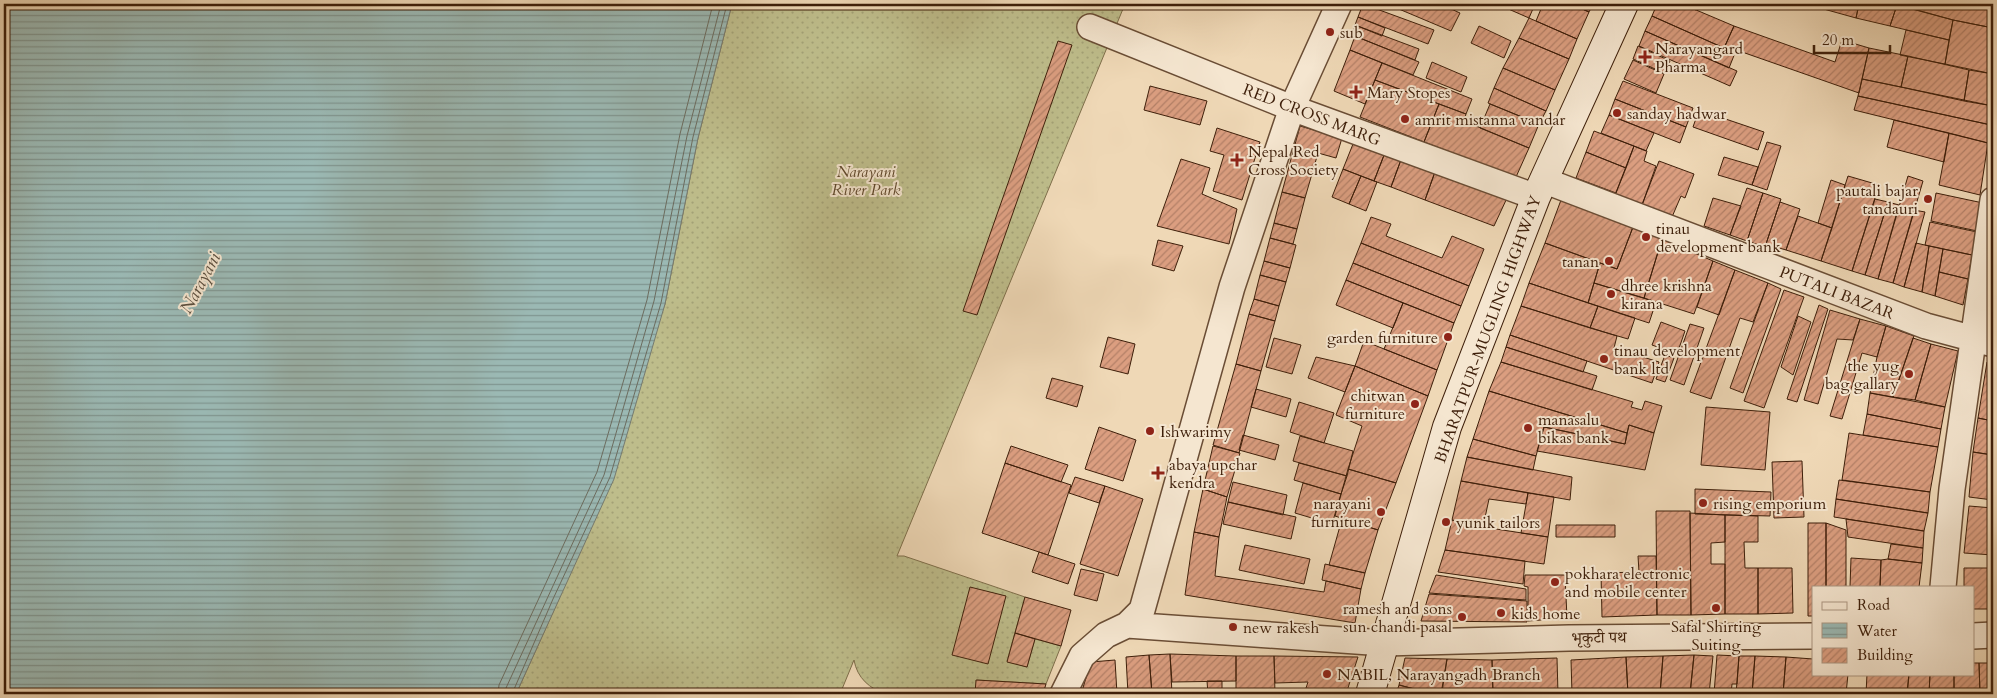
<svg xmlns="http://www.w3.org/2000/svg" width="1997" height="698" viewBox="0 0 1997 698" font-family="Cardo,'Noto Serif Devanagari',serif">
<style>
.grass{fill:url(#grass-dots);stroke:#7e6e4a}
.water{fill:url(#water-rules);stroke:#767b70}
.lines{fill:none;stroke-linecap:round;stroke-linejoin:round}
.shore{stroke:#6c6c5f;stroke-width:1}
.building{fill:url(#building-hatch);stroke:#3e1f0a}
.minor-casing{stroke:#6a4d35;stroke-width:28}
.secondary-casing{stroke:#3e1f0a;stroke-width:30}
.minor{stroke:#f5e6d0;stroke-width:25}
.secondary{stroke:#f5e6d0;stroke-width:28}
.poi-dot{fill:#8f2418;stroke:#f5e6d0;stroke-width:2}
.labels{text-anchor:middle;stroke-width:4;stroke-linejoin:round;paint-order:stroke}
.poi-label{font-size:16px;fill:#3e1f0a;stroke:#f5e6d0;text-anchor:start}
.street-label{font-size:16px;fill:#3e1f0a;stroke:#f5e6d0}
.park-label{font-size:16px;font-style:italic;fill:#5e462a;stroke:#f5e6d0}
.water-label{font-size:18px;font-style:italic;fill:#5a4d3d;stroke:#f5e6d0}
</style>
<defs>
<pattern id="grass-dots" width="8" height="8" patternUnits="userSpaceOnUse" patternTransform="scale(1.25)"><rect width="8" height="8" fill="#bebd8b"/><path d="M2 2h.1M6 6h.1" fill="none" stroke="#a4a277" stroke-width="1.8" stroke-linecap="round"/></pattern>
<pattern id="water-rules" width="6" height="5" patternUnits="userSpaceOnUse" patternTransform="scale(1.25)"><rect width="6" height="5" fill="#9bb9b4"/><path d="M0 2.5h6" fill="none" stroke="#809691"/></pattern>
<pattern id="building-hatch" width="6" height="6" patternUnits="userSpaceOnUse" patternTransform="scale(1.25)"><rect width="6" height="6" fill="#db9e80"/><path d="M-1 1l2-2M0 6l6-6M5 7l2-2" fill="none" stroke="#b38067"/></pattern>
</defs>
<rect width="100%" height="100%" fill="#efd8b6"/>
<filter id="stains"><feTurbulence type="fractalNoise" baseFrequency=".004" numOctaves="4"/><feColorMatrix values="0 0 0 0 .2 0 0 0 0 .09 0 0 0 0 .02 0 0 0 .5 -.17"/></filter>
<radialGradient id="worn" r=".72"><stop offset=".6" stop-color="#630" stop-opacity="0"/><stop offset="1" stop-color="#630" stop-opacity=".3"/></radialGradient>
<path class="grass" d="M732,4H1125L897,556H904L1025,597L1007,661L1027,667L1035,639L1061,646L1046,684L977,680L975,694H886C870,689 857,678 854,660L840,694H516L558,601L665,304L698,138Z"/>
<path class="water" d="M4,4H732L698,138L665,304L614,479L516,694H4Z"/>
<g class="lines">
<path class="shore" d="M498,694L499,685L597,472L647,300L680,134L713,4
M505,694L506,688L604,475L654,301L687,136L721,4
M512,694L553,599L610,477L661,303L693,137L727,4"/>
</g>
<path class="building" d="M1363,4L1434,30L1428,44L1358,17Z
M1387,4H1440L1460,13L1451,31Z
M1497,4H1535L1529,18Z
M1542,4H1571L1589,12L1577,39L1536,21L1543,4Z
M1571,4H1593L1589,12Z
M1657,4H1682L1734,26L1724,48L1652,16Z
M1682,4H1699L1696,10Z
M1821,4H1859L1856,18L1820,8Z
M1859,4L1897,5L1890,26L1856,18Z
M1911,4H1993V28L1953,20L1910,8Z
M1897,5L1953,20L1949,40L1890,26Z
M1652,16L1735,53L1729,68L1645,31Z
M1358,17L1385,28L1382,36L1355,25Z
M1529,18L1577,39L1569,59L1519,38Z
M1953,20L1993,28V74L1945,64Z
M1355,25L1419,49L1415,60L1352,35Z
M1479,26L1511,41L1504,58L1471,43Z
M1734,26L1835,62L1842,40L1869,48L1859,93L1725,46Z
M1906,30L1949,40L1945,64L1900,55Z
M1645,31L1737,71L1730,86L1639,46Z
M1355,36L1419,62L1413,75L1350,50Z
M1519,38L1569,59L1555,90L1503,68Z
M1058,41L1072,45L977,315L963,311Z
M1638,46L1670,61L1664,73L1633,59Z
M1869,48L1908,56L1901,87L1862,79Z
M1350,50L1382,63L1365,104L1334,91Z
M1908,56L1969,70L1964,101L1901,87Z
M1633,60L1664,74L1656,93L1624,79Z
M1432,62L1467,77L1461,92L1426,78Z
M1382,63L1472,99L1466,114L1375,80Z
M1503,68L1555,90L1546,111L1494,88Z
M1969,70L1993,74V106L1964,101Z
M1862,79L1993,106L1991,125L1858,96Z
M1375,80L1439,104L1424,142L1360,117Z
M1623,81L1693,108L1686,127L1615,99Z
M1150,86L1207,101L1200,125L1144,110Z
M1494,88L1546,111L1539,124L1488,103Z
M1858,96L1991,125L1988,143L1854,110Z
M1615,99L1686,127L1680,143L1609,115Z
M1439,104L1466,114L1464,121L1529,148L1516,177L1424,142Z
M1490,104L1539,124L1529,148L1480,128Z
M1699,110L1764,132L1758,150L1693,127Z
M1609,115L1654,133L1646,151L1601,133Z
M1894,120L1949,133L1944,162L1887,147Z
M1300,126L1342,138L1336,158L1318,153L1305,198L1282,192Z
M1217,128L1260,142L1242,200L1213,191L1224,155L1210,151Z
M1594,131L1634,146L1626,168L1586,152Z
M1949,133L1988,143L1980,195L1939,185Z
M1355,139L1386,150L1374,181L1343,169Z
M1767,142L1781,146L1767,190L1752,185Z
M1634,146L1647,151L1644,161L1656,166L1642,205L1615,195Z
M1386,150L1402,157L1391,187L1374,181Z
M1586,152L1626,168L1616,193L1576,178Z
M1402,157L1436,169L1425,200L1391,187Z
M1724,157L1758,167L1752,185L1718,175Z
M1181,159L1210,168L1202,194L1237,209L1229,244L1157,226Z
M1659,161L1694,174L1685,198L1681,196L1672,217L1642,205Z
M1343,169L1361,176L1349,204L1332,197Z
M1436,169L1507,198L1494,226L1425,200Z
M1361,176L1377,182L1366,211L1349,204Z
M1848,176L1879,185L1852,271L1821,261Z
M1908,176L1923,181L1893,283L1878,279Z
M1831,180L1845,185L1832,228L1818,223Z
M1747,188L1763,193L1747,241L1730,235Z
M1282,192L1305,198L1297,229L1274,223Z
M1763,193L1781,199L1765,247L1747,241Z
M1936,193L1983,203L1977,231L1931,221Z
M1713,198L1741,206L1730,235L1704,226Z
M1875,199L1888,202L1865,275L1852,271Z
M1561,200L1633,227L1617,269L1545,243Z
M1780,202L1800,209L1786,250L1766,244Z
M1888,202L1899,205L1878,279L1865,275Z
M1914,210L1925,212L1904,287L1893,283Z
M1798,216L1832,228L1821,261L1786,250Z
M1371,217L1391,224L1386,236L1442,258L1452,236L1484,249L1469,286L1361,243Z
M1930,222L1977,232L1972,255L1925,245Z
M1274,223L1297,229L1293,244L1270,238Z
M1633,227L1662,239L1644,298L1594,283L1600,263L1617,269Z
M1270,238L1296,245L1290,268L1264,261Z
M1662,239L1713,261L1694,314L1644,298Z
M1158,240L1183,246L1174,271L1152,265Z
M1361,243L1469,286L1461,306L1353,263Z
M1545,243L1600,263L1588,303L1529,283Z
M1916,243L1929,246L1922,292L1904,287Z
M1929,246L1943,249L1935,296L1922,292Z
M1943,249L1972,255L1968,279L1939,272Z
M1264,261L1290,268L1286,282L1260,275Z
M1713,261L1735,270L1719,315L1697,307Z
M1353,263L1461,306L1454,323L1346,280Z
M1735,270L1768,283L1753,322L1740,318L1711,399L1690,392Z
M1939,272L1968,279L1963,305L1935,296Z
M1260,275L1286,282L1279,306L1254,299Z
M1346,280L1403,303L1393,328L1336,305Z
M1529,283L1598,306L1590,328L1521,306Z
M1594,283L1656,302L1649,323L1588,303Z
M1768,283L1781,289L1743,393L1730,388Z
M1784,290L1804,297L1764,408L1744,401Z
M1254,299L1279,306L1275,321L1249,314Z
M1403,303L1454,323L1437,370L1384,349Z
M1819,305L1828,309L1797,402L1787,399Z
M1521,306L1617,336L1614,348L1659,362L1652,383L1510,335Z
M1598,306L1635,318L1628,339L1590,328Z
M1830,310L1860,319L1853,340L1837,339L1818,404L1804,400Z
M1249,314L1275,321L1261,371L1236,364Z
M1798,316L1811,322L1793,375L1781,367Z
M1860,319L1886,326L1877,357L1862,353L1842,419L1830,416Z
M1661,322L1685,331L1677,354L1652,345Z
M1690,324L1704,328L1684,385L1670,380Z
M1886,326L1914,336L1893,397L1870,393L1877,357Z
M1510,335L1587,361L1583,372L1506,347Z
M1108,337L1135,344L1128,374L1100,367Z
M1274,338L1301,345L1292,374L1266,367Z
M1913,338L1931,344L1915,400L1893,397Z
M1364,341L1437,370L1428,396L1355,366Z
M1931,344L1958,351L1945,407L1915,400Z
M1506,347L1597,376L1592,390L1501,362Z
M1665,355L1674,358L1665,382L1656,379Z
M1316,357L1355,366L1345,392L1308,378Z
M1501,362L1633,402L1631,407L1642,410L1645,401L1662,406L1654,433L1629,425L1627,433L1489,391Z
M1987,362L1993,364V421L1978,418Z
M1236,364L1261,371L1239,453L1213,445Z
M1355,366L1428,396L1396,483L1348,469L1362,426L1336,415Z
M1052,378L1083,386L1077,407L1046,398Z
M1256,389L1291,399L1286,417L1251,407Z
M1489,391L1627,433L1625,444L1544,427L1536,456L1473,439Z
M1870,393L1945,407L1941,429L1867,414Z
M1299,402L1334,413L1324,443L1290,432Z
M1706,407L1770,412L1765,470L1701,465Z
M1867,414L1941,429L1938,447L1863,435Z
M1978,418L1993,421V455L1973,452Z
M1629,425L1654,433L1645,470L1537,451L1544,427L1625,444Z
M1099,427L1136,440L1123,481L1085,469Z
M1849,433L1938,447L1930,492L1842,480Z
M1243,435L1279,445L1275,460L1239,450Z
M1300,436L1353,451L1347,476L1293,461Z
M1473,439L1536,456L1533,470L1467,457Z
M1011,446L1068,465L1061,482L1005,463Z
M1213,446L1240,453L1227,497L1203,489Z
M1973,452L1993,455V500L1969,497Z
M1467,457L1572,477L1570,500L1461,481Z
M1802,461L1804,517L1774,518L1772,462Z
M1005,463L1071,485L1048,555L982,533Z
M1299,463L1347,476L1341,494L1294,480Z
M1348,469L1396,483L1378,530L1335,516Z
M1075,477L1105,486L1099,503L1069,493Z
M1839,480L1930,492L1928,513L1836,499Z
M1461,481L1528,493L1526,504L1489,499L1483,527L1452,520Z
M1233,482L1287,495L1283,515L1228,502Z
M1303,483L1341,494L1332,524L1295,513Z
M1105,486L1143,499L1118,576L1080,564Z
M1203,489L1227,497L1219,537L1194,532Z
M1695,489L1771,492L1770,516L1695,514Z
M1528,493L1554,497L1548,537L1521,533Z
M1836,499L1928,513L1924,531L1834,517Z
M1228,502L1296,517L1291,539L1223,524Z
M1969,506L1993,508V555L1964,553Z
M1656,511H1690L1691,615H1657Z
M1690,513L1725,515V542L1711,543V564H1725V614L1691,615Z
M1725,515L1758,516V542H1744L1745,568H1758V614H1725Z
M1342,519L1378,530L1365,573L1329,565Z
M1846,519L1924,531L1923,548L1848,537Z
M1452,520L1483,527L1548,537L1544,564L1445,550Z
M1808,523H1826V587H1813V616H1808Z
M1826,523L1846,530V587H1826Z
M1556,525H1615V537H1556Z
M1194,532L1219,537L1215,576L1324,592L1326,581L1361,589L1355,623L1185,595Z
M1891,544L1923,548L1922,563L1888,559Z
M1245,545L1310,559L1304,584L1239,570Z
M1445,550L1525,561L1523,584L1438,572Z
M1039,552L1075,564L1068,584L1032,572Z
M1638,556H1656L1657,615L1602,617L1601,573L1639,572Z
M1851,558L1881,560L1880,587H1850Z
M1888,559L1922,563L1919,587H1880L1881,560Z
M1325,564L1365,573L1361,589L1322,580Z
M1758,568H1792L1793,613L1758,614Z
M1964,568H1991L1990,609H1973V587H1964Z
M1081,569L1104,574L1097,601L1074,595Z
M1436,575L1526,589V600L1429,593Z
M1525,575H1565L1567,618L1528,621V587L1524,586Z
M970,587L1006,596L988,664L952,655Z
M1429,594L1527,601V622L1421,621Z
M1025,597L1071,610L1061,646L1015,633Z
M1015,633L1035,639L1027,667L1007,662Z
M1170,654L1172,694H1152L1149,655Z
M1170,654L1236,656V681L1172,682Z
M1149,655L1152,694H1128L1126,657Z
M1694,655L1690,694H1660L1663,656Z
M1694,655L1713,656L1709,694H1690Z
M1717,655L1739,656L1737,684H1732L1731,694H1714Z
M1236,656H1274L1275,694H1236Z
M1274,656L1358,657L1346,694H1304L1308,682L1275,683Z
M1663,656L1660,694H1628L1626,657Z
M1739,656H1755L1752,694H1736Z
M1755,656L1786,657L1783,694H1752Z
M1626,657L1628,694H1572L1571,660Z
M1786,657L1813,659V674H1848L1846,694H1783Z
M1405,658L1447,659L1441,694H1434L1399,685Z
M1557,658L1558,694H1493L1492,660Z
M1447,659L1492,660L1493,693L1442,692Z
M1115,660L1117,694H1081L1091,662Z
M1973,663H1979L1980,694H1954V674H1973Z
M1979,663H1993V694H1980Z
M1867,674H1909L1907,694H1866Z
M1909,674H1930L1929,694H1907Z
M1930,674H1954V694H1929Z
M976,680L1046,684L1043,694H975Z
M1207,681H1222V694H1208Z
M1399,685L1434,694H1396Z"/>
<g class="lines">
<g class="minor-casing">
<path id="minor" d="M1090,27L1292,108L1536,197
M1543,180L1926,326L1993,344
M1943,587L1952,489L1993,200
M1127,625L1384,643L1569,638L1813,636
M1973,636L1993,635
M1063,694L1082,656L1106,635L1127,625L1142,610L1232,287L1292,108L1339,4"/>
</g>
<g class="secondary-casing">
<path id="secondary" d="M1370,694L1447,427L1536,197L1624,4"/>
</g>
<use href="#minor" class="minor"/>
<use href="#secondary" class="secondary"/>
</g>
<g class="poi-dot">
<circle cx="1330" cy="32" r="5"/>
<path d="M1642.5 49.5h5v5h5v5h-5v5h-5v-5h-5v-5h5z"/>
<path d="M1353.5 84.5h5v5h5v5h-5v5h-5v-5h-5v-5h5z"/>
<circle cx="1617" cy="113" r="5"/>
<circle cx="1405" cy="119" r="5"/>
<path d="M1234.5 152.5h5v5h5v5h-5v5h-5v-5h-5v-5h5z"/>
<circle cx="1928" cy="199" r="5"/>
<circle cx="1646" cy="237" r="5"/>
<circle cx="1609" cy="261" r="5"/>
<circle cx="1611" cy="294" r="5"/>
<circle cx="1448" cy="337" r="5"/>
<circle cx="1604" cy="359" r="5"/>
<circle cx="1909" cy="374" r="5"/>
<circle cx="1415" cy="404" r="5"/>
<circle cx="1528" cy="428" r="5"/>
<circle cx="1150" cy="431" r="5"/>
<path d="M1155.5 465.5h5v5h5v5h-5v5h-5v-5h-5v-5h5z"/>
<circle cx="1703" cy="503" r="5"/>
<circle cx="1381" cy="512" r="5"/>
<circle cx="1446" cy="522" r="5"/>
<circle cx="1555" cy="582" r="5"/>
<circle cx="1716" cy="608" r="5"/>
<circle cx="1501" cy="613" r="5"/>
<circle cx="1462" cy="617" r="5"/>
<circle cx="1233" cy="627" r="5"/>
<circle cx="1327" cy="674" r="5"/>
</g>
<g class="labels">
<g class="poi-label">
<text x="1340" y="38">sub</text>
<text x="1655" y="54">Narayangard<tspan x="1655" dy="18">Pharma</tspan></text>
<text x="1367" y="98">Mary Stopes</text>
<text x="1627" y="119">sanday hadwar</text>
<text x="1415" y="125">amrit mistanna vandar</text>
<text x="1248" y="157">Nepal Red<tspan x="1248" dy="18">Cross Society</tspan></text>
<text x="1918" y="196" text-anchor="end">pautali bajar<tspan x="1918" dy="18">tandauri</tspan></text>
<text x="1656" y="234">tinau<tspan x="1656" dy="18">development bank</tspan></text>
<text x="1599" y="267" text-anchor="end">tanan</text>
<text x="1621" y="291">dhree krishna<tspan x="1621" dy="18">kirana</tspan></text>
<text x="1438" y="343" text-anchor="end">garden furniture</text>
<text x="1614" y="356">tinau development<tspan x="1614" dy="18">bank ltd</tspan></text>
<text x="1899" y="371" text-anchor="end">the yug<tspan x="1899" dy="18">bag gallary</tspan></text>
<text x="1405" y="401" text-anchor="end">chitwan<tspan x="1405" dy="18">furniture</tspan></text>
<text x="1538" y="425">manasalu<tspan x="1538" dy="18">bikas bank</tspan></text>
<text x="1160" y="437">Ishwarimy</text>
<text x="1169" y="470">abaya upchar<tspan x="1169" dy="18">kendra</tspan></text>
<text x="1371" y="509" text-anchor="end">narayani<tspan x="1371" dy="18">furniture</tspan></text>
<text x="1713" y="509">rising emporium</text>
<text x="1456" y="528">yunik tailors</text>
<text x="1565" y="579">pokhara electronic<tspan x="1565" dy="18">and mobile center</tspan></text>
<text x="1452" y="614" text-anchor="end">ramesh and sons<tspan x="1452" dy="18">sun chandi pasal</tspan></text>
<text x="1511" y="619">kids home</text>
<text x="1716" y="632" text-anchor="middle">Safal Shirting<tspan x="1716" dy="18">Suiting</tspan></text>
<text x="1243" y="633">new rakesh</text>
<text x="1337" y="680">NABIL, Narayangadh Branch</text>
</g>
<g class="street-label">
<text transform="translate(1312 114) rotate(21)" y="6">RED CROSS MARG</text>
<text transform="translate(1837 292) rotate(21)" y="6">PUTALI BAZAR</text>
<text transform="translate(1487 329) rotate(-70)" y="6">BHARATPUR-MUGLING HIGHWAY</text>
<text transform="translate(1599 637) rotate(-1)" y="6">भृकुटी पथ</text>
</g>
<g class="park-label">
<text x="866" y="177">Narayani<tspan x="866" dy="18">River Park</tspan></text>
</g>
<g class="water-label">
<text transform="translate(200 283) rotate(-62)" y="6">Narayani</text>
</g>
</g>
<rect width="1997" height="698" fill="none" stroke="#efd8b6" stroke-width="20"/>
<rect x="5" y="5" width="1987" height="688" fill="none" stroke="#3e1f0a" stroke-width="2.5"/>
<rect x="10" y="10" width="1977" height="678" fill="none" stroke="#3e1f0a"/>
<rect x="1812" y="586" width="162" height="90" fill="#f5e6d0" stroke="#ac9681"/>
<rect x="1822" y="602" width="25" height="8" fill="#f5e6d0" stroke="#ac9681"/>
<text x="1857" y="610" font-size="15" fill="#3e1f0a">Road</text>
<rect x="1822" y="623" width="25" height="15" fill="url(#water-rules)" stroke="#ac9681"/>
<text x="1857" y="636" font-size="15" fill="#3e1f0a">Water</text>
<rect x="1822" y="648" width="25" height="15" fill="url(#building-hatch)" stroke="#ac9681"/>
<text x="1857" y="660" font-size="15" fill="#3e1f0a">Building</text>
<path d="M1814 45v8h76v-8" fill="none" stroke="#3e1f0a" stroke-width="2.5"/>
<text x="1822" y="45" font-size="15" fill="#3e1f0a" stroke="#f5e6d0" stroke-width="4" paint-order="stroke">20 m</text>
<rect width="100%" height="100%" filter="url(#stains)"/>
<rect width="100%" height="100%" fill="url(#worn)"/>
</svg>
